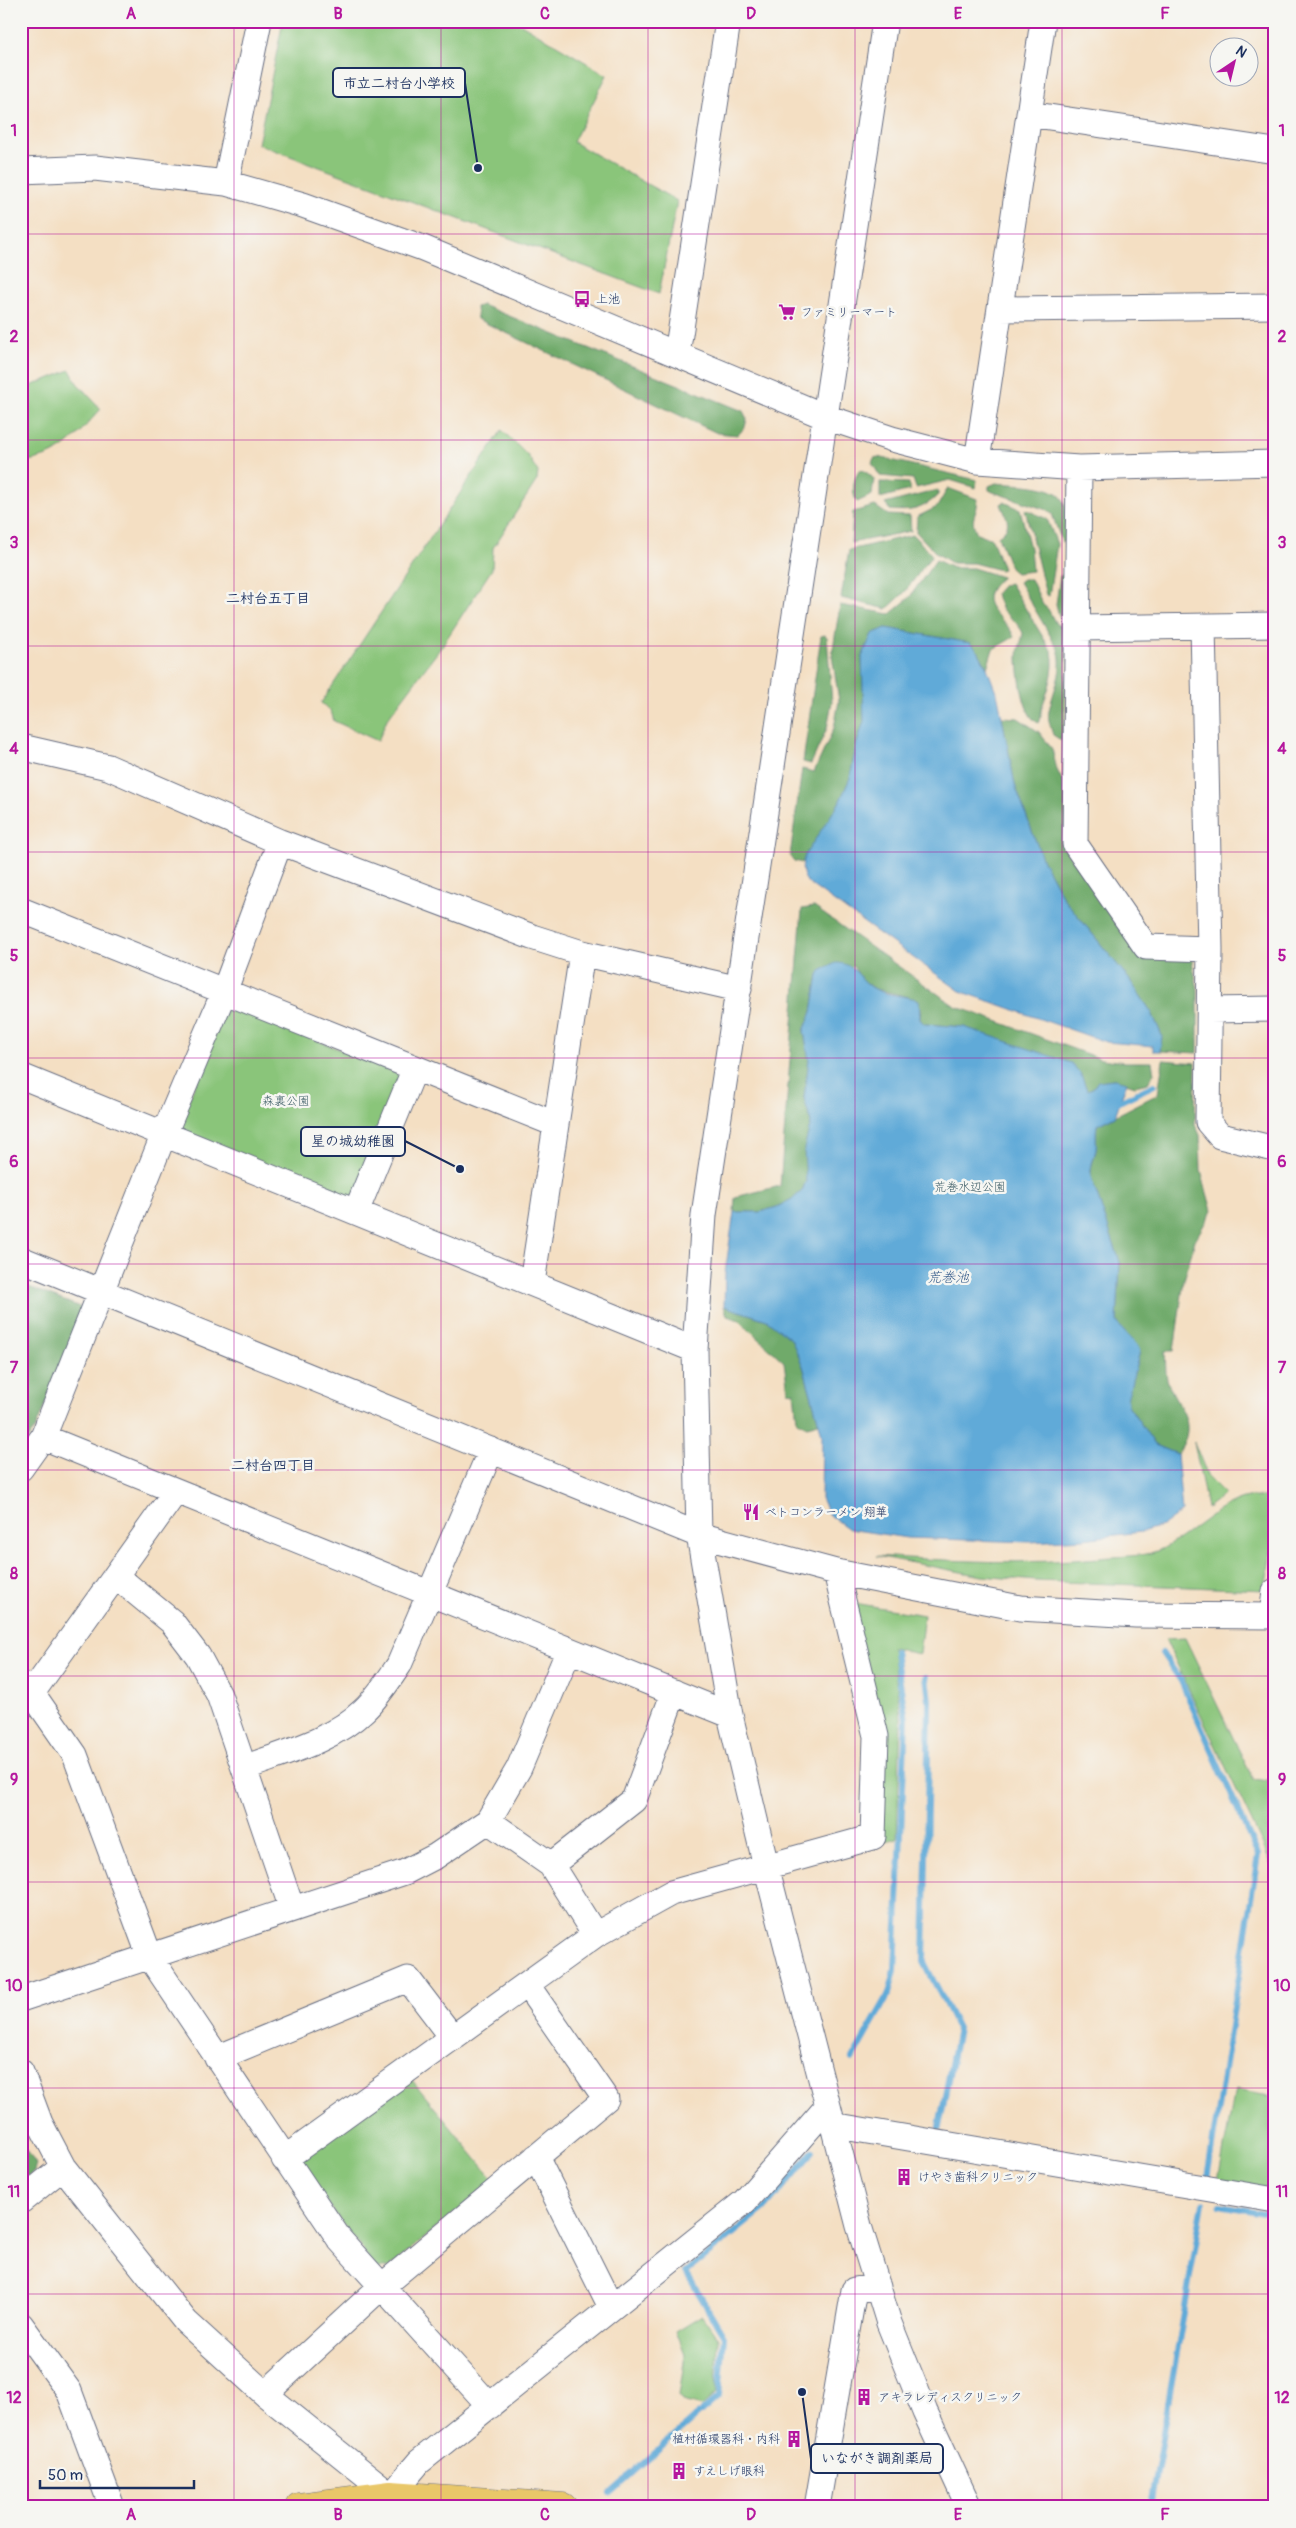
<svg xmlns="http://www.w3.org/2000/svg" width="1296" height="2528" viewBox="0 0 1296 2528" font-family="Pangolin,'Klee One',sans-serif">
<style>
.green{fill:#8ac57a;stroke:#527a6c}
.forest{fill:#6faa6a;stroke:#456c64}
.water{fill:#61aad8;stroke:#3e6c9b}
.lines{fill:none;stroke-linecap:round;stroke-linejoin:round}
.stream{stroke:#61aad8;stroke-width:6}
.minor-casing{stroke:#676d81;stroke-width:27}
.major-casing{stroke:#676d81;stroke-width:29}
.minor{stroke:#fff;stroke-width:25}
.major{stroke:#e9c769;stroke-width:28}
.grid{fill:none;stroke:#b5179e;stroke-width:1;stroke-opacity:0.55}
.labels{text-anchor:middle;stroke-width:5;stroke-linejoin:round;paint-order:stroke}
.poi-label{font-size:12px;fill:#1b2f5e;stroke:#f6f6f2;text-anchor:start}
.park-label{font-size:12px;fill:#3c5c66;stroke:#f6f6f2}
.neighbourhood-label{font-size:14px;font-weight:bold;fill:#1b2f5e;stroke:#f6f6f2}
.water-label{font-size:14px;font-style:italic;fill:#345a89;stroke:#f6f6f2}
.leader{fill:none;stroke:#1b2f5e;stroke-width:2}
.callout-dot{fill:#1b2f5e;stroke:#f6f6f2;stroke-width:2}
.callout{fill:#f6f6f2;stroke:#1b2f5e;stroke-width:2}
.callout-label{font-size:14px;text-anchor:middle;font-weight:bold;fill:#1b2f5e}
.neatline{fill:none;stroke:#b5179e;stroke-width:2}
.grid-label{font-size:16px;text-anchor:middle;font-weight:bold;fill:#b5179e}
</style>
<rect width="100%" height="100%" fill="#f6f6f2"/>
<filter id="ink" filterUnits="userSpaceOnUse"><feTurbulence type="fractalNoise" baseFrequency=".02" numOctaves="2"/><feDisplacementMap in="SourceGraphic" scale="10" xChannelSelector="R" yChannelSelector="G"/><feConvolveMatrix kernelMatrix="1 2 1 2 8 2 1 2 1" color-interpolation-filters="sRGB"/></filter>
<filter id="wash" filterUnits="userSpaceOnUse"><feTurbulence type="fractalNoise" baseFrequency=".0096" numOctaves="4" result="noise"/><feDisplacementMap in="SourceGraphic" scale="20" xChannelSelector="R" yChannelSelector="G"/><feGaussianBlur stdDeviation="1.12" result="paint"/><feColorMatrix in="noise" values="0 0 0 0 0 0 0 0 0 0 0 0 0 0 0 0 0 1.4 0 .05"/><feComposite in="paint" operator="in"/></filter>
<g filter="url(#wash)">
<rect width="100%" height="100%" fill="#f4dfc3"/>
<path class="green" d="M283,21H440L444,23L445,21H516L607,75L573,142L677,201L659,294L258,144Z
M70,370L77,383L101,409C73,439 65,456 21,462V390Z
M502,430L528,456L538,472L537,480L493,548L492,569L442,646L387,719L378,741L334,721L331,711L321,703Z
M235,1006L398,1074L402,1082L357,1194L346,1199L186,1133L180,1121L225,1011Z
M1194,1442L1208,1477L1225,1494L1207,1508Z
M1255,1497L1268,1498L1275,1503V1523L1265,1590L1036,1581L982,1576L876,1556C951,1561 1025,1565 1100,1558C1117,1556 1141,1557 1157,1551C1191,1537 1220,1499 1255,1497Z
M849,1602L924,1615L919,1654L892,1648L901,1718L897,1838L880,1843Z
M1185,1638L1253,1779L1275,1782V1871L1165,1639Z
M412,2080L494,2180L389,2268H376L301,2169L303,2156Z
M1235,2090L1275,2097V2193L1218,2180Z
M702,2315L718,2338L716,2393L702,2406L683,2401L679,2396L685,2355L676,2331Z"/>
<path class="forest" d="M482,305L743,411L747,419L745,427L738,435L717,433L477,319L476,307Z
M878,457L977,480L976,488L950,480L916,488L913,479L880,476L872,463L874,458Z
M860,470L865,471L874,479L872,495L857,502C851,493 853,478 860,470Z
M880,482L909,483L910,490L880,498Z
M996,483C1013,485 1058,483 1064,502C1068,513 1067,529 1067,541L1062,542L1052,514L1047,510L993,492L989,490V486Z
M948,488L977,499C979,515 968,516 977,533L992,539L1003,569L1000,570L973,563H952L936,553L916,532L917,517L937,507Z
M938,490V495C923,510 910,512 890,510L885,504Z
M1004,502L1020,509L1030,548L1032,571L1016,573L1011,569L998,536C1014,525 1006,518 1001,504Z
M875,506L888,515L910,516L911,531L851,543L853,512Z
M1025,509L1047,519L1057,544L1049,596L1046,595Z
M913,535L932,555L905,592L887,609L841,598L849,550Z
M936,560L953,568H973L1002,577C968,605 1006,615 1014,637L993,649L987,668L978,651L970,643L886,628L872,634L862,657L864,721L856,746L850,778L839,803L802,863L794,861L790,856L802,769L814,772L834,728L839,701L832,655L840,605L890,614L909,598Z
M1064,575L1066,577V621L1059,616L1056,604L1060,576Z
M1023,579H1031L1043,605L1048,609L1056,624L1067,629L1064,742L1053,735C1051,728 1047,718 1049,711C1053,690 1065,671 1058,649L1019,582Z
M1010,583L1052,652C1056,671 1048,690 1042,707C1040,713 1042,718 1039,723C1023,719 1018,671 1018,656C1018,648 1022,641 1023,633C1013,614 1001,618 996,593L1003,585Z
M825,635L827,637L832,702L827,728L811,764L803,762L821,636Z
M1002,717L1018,718L1039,732L1052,749L1057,770L1067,790L1066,850L1142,957H1191L1198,989V1053L1160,1051L1162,1036L1152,1013L1129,979L1064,899L1043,861L1015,785Z
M814,907L955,1006L1101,1059L1125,1062H1152L1154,1073L1148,1083L1135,1086L1114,1079L1098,1081L1093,1088L1087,1090L1080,1073L964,1027L924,1024L920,1019L921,1009L909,997L875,989L861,979L854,967C840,964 827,961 818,975L812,1012L804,1031L809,1060L804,1098L811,1122L810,1132L806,1141V1181L802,1191L794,1198L777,1207L760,1212H734L735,1197L780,1186L802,909Z
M1163,1060L1196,1063L1195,1124L1200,1135L1201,1171L1212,1211L1195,1240L1184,1280L1174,1351H1165C1166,1360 1165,1371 1167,1379C1176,1408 1201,1421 1177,1454L1155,1445L1128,1405L1126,1399L1140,1351C1134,1338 1122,1334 1117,1321L1120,1262L1091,1177C1090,1164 1095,1160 1096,1149C1097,1141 1095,1133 1097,1125L1158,1094Z
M21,1284L85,1309L35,1429L21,1449Z
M724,1306L767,1320L791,1338L803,1366L819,1423L807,1426L797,1421L794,1392L788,1391L784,1362L739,1320L727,1316Z
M21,2142L36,2164L34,2172L21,2182Z"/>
<path class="water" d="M886,628L970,643L978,651L987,668L998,697L1015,785L1043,861L1064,899L1129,979L1152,1013L1162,1036L1160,1051H1153V1046L1106,1042L960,991L808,883C801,874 801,865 805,855L839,803L850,778L856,746L864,721L862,657L872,634Z
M836,963C856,963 858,979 873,988C886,996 905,995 919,1000L920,1019L924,1024L964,1027L1071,1063L1080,1073L1087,1090L1093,1088L1098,1081L1114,1079L1127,1082L1115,1116L1097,1125C1095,1134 1097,1141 1096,1149C1094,1160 1090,1164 1091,1177L1120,1262L1117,1321C1122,1334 1135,1338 1140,1351L1127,1399L1128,1405L1155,1445L1177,1454L1182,1512L1162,1526L1141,1532L1083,1539L1030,1542L907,1538L849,1529L828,1514L821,1498L822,1435L819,1423L803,1366L791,1339L767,1320L724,1306L725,1273L734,1212H760L777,1207L794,1198L802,1191L806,1181L804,1149L811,1122L804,1098L809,1060L804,1031L812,1012L818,975L820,971Z"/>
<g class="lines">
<path class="stream" d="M1113,1103L1121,1101L1154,1085
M1162,1653L1181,1681L1258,1855L1207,2178
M926,1677L929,1701L924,1962L958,2029L938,2132
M1273,1879H1275
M852,2059L889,1994L895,1970L906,1719L895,1652
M1220,2205L1275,2215
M610,2493L719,2396L724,2336L686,2272L766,2207L813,2151
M1150,2507L1203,2203"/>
</g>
</g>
<g filter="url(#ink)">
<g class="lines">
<g class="minor-casing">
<path id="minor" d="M885,21L704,1215L695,1350L699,1535L730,1715L766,1866L859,2226L889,2323L925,2412L969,2507
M1029,114L1275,151
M21,171L95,168L226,183L303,205L423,248L826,417L892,439L977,461L1079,468L1275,463
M226,183L259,21
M1000,309L1275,306
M677,354L728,21
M977,461L1043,21
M1079,468L1075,844L1146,947L1210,949
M1203,626L1210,949L1208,1122L1220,1136L1275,1149
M1079,628L1275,625
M21,747L108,767L280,842L532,937L582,953L739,989
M21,910L555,1124
M1210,1010L1275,1009
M21,1076L695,1350
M356,1212L415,1068
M21,1259L699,1535L836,1572L1020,1608L1136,1615L1275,1616
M532,1283L582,953
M43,1437L730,1715
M21,1468L43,1437L164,1134L224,992L280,842
M116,1576L172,1622L198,1656L219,1695L292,1909
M1272,1616L1275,1591
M21,1684L32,1693L75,1755L150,1957L340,2240L490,2406
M32,1693L176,1491
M244,1768C284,1753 332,1741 364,1710C378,1697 388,1681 399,1665L491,1450
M488,1821L551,1865L595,1935
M551,1865L634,1800L674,1692
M21,1999L405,1872L436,1856L488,1821L519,1768L569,1650
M217,2058L408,1979L453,2038
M21,2072L40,2123L63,2167L186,2322L265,2394L391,2495L399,2507
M832,2125L1275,2200
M536,2157L611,2307
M284,2159L595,1935L671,1893L873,1837L876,1736L836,1572
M21,2201L63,2167
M21,2325L69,2391L112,2507
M265,2394L382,2286L606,2099L527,1985
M391,2495L419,2462L745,2201L828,2106
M817,2507L854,2290L878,2286"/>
</g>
<g class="major-casing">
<path id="major" d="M299,2507L391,2495L563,2507"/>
</g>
<use href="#minor" class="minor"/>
<use href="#major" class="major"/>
</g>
</g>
<path class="grid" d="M234,21V2507M441,21V2507M648,21V2507M855,21V2507M1062,21V2507M21,234H1275M21,440H1275M21,646H1275M21,852H1275M21,1058H1275M21,1264H1275M21,1470H1275M21,1676H1275M21,1882H1275M21,2088H1275M21,2294H1275"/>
<defs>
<g id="bus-bare" transform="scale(1.35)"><path d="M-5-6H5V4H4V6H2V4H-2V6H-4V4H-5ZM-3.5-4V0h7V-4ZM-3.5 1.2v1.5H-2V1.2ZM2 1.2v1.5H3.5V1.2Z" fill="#b5179e" stroke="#f6f6f2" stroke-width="2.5" paint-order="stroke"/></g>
<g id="supermarket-bare" transform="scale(1.35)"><path d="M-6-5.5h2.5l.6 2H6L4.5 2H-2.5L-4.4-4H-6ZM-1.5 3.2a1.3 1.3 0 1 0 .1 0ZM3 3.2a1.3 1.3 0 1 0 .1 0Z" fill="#b5179e" stroke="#f6f6f2" stroke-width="2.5" paint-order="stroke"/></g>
<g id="restaurant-bare" transform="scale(1.35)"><path d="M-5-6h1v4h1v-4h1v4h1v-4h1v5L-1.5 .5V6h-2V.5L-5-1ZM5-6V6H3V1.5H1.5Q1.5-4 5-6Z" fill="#b5179e" stroke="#f6f6f2" stroke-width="2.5" paint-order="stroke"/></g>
<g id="building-bare" transform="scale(1.35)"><path d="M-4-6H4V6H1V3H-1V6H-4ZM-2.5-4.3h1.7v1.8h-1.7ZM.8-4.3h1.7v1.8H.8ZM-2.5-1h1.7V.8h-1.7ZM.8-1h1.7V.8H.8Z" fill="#b5179e" stroke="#f6f6f2" stroke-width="2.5" paint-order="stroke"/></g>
</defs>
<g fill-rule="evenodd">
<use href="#bus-bare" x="582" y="299"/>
<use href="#supermarket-bare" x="787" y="312"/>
<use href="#restaurant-bare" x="751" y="1512"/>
<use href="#building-bare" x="904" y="2177"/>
<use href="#building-bare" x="864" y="2397"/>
<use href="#building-bare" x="794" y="2439"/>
<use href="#building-bare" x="679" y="2471"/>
</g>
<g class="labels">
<g class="poi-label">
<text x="596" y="303">上池</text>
<text x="801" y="316">ファミリーマート</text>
<text x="765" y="1516">ベトコンラーメン 翔華</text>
<text x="918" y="2181">けやき歯科クリニック</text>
<text x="878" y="2401">アキラレディスクリニック</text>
<text x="780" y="2443" text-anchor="end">植村循環器科・内科</text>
<text x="693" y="2475">すえしげ眼科</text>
</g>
<g class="park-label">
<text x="286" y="1105">森裏公園</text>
<text x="970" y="1191">荒巻水辺公園</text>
</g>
<g class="neighbourhood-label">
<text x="268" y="603">二村台五丁目</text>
<text x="273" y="1470">二村台四丁目</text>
</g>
<g class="water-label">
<text x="948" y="1282">荒巻池</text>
</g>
</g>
<path class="leader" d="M478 168L465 83M460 1169L405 1141M802 2392L811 2459"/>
<g class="callout-dot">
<circle cx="478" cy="168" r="5"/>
<circle cx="460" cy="1169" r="5"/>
<circle cx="802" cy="2392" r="5"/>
</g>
<g class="callout">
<rect x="333" y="68" width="132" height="29" rx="5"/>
<rect x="301" y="1127" width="104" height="29" rx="5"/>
<rect x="811" y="2444" width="132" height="29" rx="5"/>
</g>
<g class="callout-label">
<text x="399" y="88">市立二村台小学校</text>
<text x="353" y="1146">星の城幼稚園</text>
<text x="877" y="2463">いながき調剤薬局</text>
</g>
<rect width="1296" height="2528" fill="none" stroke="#f6f6f2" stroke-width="55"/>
<g transform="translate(1234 62) rotate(35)"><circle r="24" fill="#f6f6f2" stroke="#9ea6b7"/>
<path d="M0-4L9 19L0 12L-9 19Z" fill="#b5179e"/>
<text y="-8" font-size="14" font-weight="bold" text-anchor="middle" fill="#1b2f5e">N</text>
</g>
<path d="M40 2480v8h154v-8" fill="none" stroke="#1b2f5e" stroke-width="2.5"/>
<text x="48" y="2480" font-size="15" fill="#1b2f5e" stroke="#f6f6f2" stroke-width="4" paint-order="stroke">50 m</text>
<rect x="28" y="28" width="1240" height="2472" class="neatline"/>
<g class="grid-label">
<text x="131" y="19">A</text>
<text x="338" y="19">B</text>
<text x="545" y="19">C</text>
<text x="751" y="19">D</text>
<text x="958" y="19">E</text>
<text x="1165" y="19">F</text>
<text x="14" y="136">1</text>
<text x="1282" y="136">1</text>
<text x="14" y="342">2</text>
<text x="1282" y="342">2</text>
<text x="14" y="548">3</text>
<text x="1282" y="548">3</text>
<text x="14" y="754">4</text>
<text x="1282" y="754">4</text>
<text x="14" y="961">5</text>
<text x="1282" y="961">5</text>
<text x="14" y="1167">6</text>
<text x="1282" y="1167">6</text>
<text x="14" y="1373">7</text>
<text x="1282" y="1373">7</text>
<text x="14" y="1579">8</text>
<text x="1282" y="1579">8</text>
<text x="14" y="1785">9</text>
<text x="1282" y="1785">9</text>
<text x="14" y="1991">10</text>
<text x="1282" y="1991">10</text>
<text x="14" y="2197">11</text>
<text x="1282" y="2197">11</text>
<text x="14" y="2403">12</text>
<text x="1282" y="2403">12</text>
<text x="131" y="2520">A</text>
<text x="338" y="2520">B</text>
<text x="545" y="2520">C</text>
<text x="751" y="2520">D</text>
<text x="958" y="2520">E</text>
<text x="1165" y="2520">F</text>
</g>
</svg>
